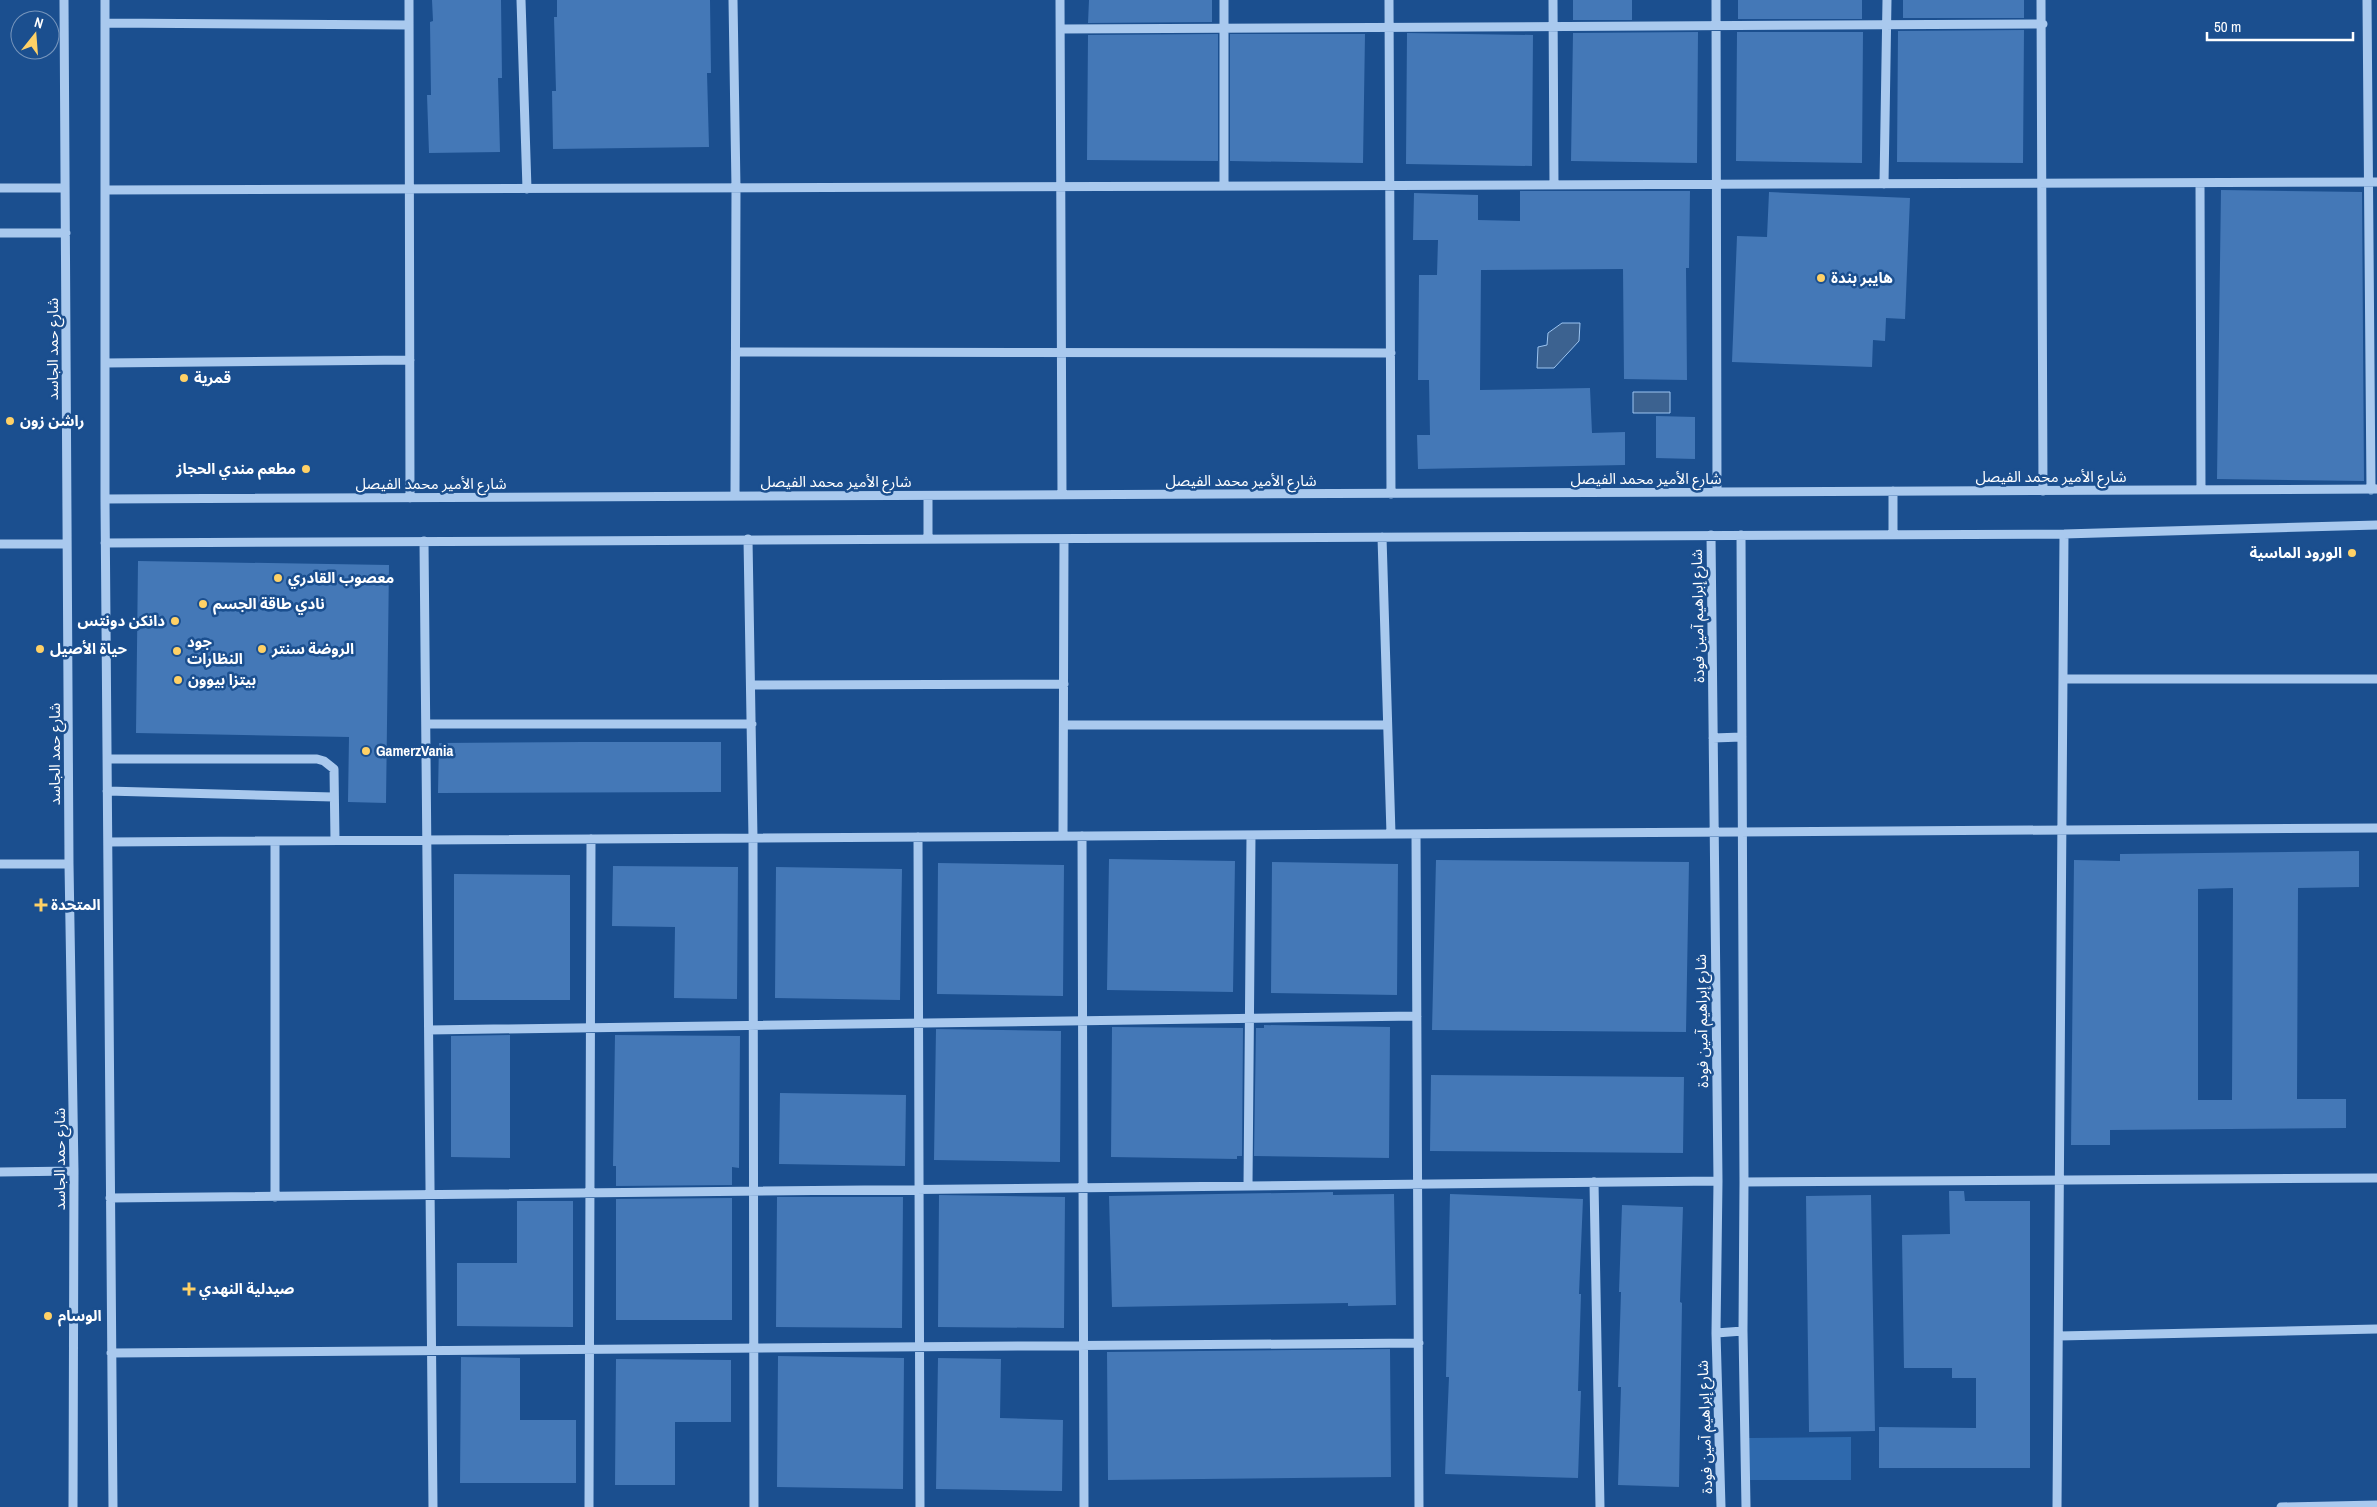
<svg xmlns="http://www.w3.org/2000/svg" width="2377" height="1507" viewBox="0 0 2377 1507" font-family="'Archivo Narrow','Noto Sans Arabic',sans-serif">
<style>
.green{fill:#2e69ad}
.water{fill:#3c6290;stroke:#9cc4f0}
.building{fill:#4478b7;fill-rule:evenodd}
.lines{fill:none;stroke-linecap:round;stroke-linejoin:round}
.minor{stroke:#a9c9ee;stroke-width:9}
.poi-dot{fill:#ffd166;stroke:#1b4f8f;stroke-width:2}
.labels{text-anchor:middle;stroke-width:5;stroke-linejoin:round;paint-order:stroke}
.poi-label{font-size:15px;font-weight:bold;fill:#fff;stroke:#1b4f8f;text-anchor:start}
.street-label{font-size:15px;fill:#fff;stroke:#1b4f8f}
</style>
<rect width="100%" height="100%" fill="#1b4f8f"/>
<path class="green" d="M1851,1437V1480H1748V1438Z"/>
<path class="water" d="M1562,323H1580L1579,341L1554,368H1537L1538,347L1547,345L1548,333Z
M1633,392H1670V413H1633Z"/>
<path class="building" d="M432,0H501L502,78H498L500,152L429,153L427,95H431L430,22L433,21Z
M557,0H710L711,73H707L709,147L553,149L552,91H556L554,17H557Z
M1089,0H1212V22L1088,23Z
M1573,0H1632V20H1573Z
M1738,0H1862V19H1738Z
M1903,0H2024V18H1903Z
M2024,30L2023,163L1897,162L1898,31Z
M1698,32L1697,163L1571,161L1573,33Z
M1737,32H1863L1862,163L1736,161Z
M1407,33L1533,35L1532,166L1406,164Z
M1218,34V161L1087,160L1088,35Z
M1230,34H1365L1363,163L1230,161Z
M2221,190L2362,192L2364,481L2217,479Z
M1520,191H1690L1689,268H1686L1687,380L1624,379L1623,269L1481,270L1480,390L1590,388L1592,433L1625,432V465L1418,469L1417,435H1430L1429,380H1418L1419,275H1437L1438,240H1413L1414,193L1478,195V220L1520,221Z
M1769,192L1910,198L1905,319L1886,318L1885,341L1873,340L1872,367L1732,362L1737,236L1767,237Z
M1656,416L1695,417V459L1656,458Z
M138,561L389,565L386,803L348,802L349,737L136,733Z
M583,742H721V792L438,793L439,743Z
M2359,851V887L2298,888L2297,1099H2346V1128L2110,1130V1145H2071L2074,860L2120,861V854ZM2233,888L2232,1100H2198V889Z
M1109,859L1235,861L1233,992L1107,990Z
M1436,860L1689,862L1686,1032L1432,1030Z
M1272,862L1398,864L1397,995L1271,993Z
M938,863L1064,865L1063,996L937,994Z
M613,866L738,867L737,999L674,998L675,927L612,926Z
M776,867L902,869L900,1000L775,998Z
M454,874L570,875V1000H454Z
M1264,1025L1390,1027L1389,1158L1254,1156L1256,1028H1264Z
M1112,1027L1243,1028L1242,1156H1237V1159L1111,1157Z
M936,1029L1061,1031L1060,1162L934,1160Z
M510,1035V1158L451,1157V1036Z
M615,1035L740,1036L739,1168L732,1167V1185L616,1186V1166H613Z
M1431,1075L1684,1077L1683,1153L1430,1151Z
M780,1093L906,1095L905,1166L779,1164Z
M1949,1191H1964L1965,1201H2030V1468H1879V1427L1976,1428V1378H1952V1368H1904L1902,1235L1950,1234Z
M1333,1192V1195L1394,1194L1396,1305L1348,1306V1303L1112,1307L1109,1196Z
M1450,1194L1583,1199L1579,1294H1581L1578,1391H1581L1578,1478L1445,1474L1449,1377H1446Z
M939,1195L1065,1197L1064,1328L938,1327Z
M1871,1195L1875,1431L1809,1432L1806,1196Z
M777,1197H903L902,1328L776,1327Z
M732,1198V1320H616V1199Z
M517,1201H573V1327L457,1326V1263H517Z
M1622,1205L1683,1207L1680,1302L1682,1303L1679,1487L1618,1485L1621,1387H1618L1621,1292H1619Z
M1390,1349L1391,1477L1108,1480L1107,1352Z
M778,1356L904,1358L903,1489L777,1487Z
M461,1357L520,1358V1420H576V1483H460Z
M938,1358L1001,1359L1000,1418L1063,1420L1062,1491L936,1489Z
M616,1359L731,1360V1422H675V1485H615Z"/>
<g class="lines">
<path class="minor" d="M64,0L69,864L74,1171L73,1507
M105,0V499L113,1507
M409,0L410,498
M521,0L527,189
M733,0L736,188L735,496
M1060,0L1062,495
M1224,0V186
M1389,0L1391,494
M1553,0L1554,185
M1716,0L1717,492
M2041,0L2043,491
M2367,0L2371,490
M105,23L409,25
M1061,29L2043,24
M2200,183L2201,490
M1884,184L1887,0
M0,188H65
M105,190L2377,182
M0,233H66
M736,352L1391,353
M105,363L410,360
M105,499L2377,489
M1711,535L1718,1181L1716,1333L1721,1507
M1741,535L1744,1182L1743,1331L1746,1507
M1893,535V491
M1382,537L1391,834
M748,539L753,838L754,1507
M928,539V496
M424,541L433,1507
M105,543L2064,534L2377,525
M0,544H67
M2063,679H2377
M751,685L1064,684
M426,724H752
M1064,725H1387
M1713,738L1742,737
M107,759H317L324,761L334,769L335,840
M107,791L333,797
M1416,834L1419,1507
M1063,836L1064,539
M1082,836L1084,1507
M918,837L920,1507
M275,841V1197
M108,842L2377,828
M0,864H69
M429,1030L1417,1016
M0,1172L74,1171
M1594,1182L1600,1507
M1744,1182L2377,1178
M1248,1186L1251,835
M110,1198L1718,1181
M1716,1333L1743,1331
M2059,1336L2377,1329
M111,1353L1419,1343
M589,1507L591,839
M2057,1507L2064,534
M2281,1507L2377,1505"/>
</g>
<g class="poi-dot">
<circle cx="1821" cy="278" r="5"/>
<circle cx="184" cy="378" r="5"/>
<circle cx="10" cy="421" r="5"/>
<circle cx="306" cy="469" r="5"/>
<circle cx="2352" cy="553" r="5"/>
<circle cx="278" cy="578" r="5"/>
<circle cx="203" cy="604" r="5"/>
<circle cx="175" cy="621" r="5"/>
<circle cx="40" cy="649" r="5"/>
<circle cx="262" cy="649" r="5"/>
<circle cx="177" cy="651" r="5"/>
<circle cx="178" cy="680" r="5"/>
<circle cx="366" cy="751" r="5"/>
<path d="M38.5 897.5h5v5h5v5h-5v5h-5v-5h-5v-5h5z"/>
<path d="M186.5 1281.5h5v5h5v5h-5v5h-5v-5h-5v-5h5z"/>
<circle cx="48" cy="1316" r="5"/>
</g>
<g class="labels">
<g class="poi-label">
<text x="1831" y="283">هايبر بندة</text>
<text x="194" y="383">قمرية</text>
<text x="20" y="426">راشن زون</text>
<text x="296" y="474" text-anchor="end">مطعم مندي الحجاز</text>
<text x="2342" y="558" text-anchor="end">الورود الماسية</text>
<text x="288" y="583">معصوب القادري</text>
<text x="213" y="609">نادي طاقة الجسم</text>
<text x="165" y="626" text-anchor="end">دانكن دونتس</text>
<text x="187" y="647">جود<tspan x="187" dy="17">النظارات</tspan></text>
<text x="50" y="654">حياة الأصيل</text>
<text x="272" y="654">الروضة سنتر</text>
<text x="188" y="685">بيتزا بيوون</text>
<text x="376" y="756">GamerzVania</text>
<text x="51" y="910">المتحدة</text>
<text x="199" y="1294">صيدلية النهدي</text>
<text x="58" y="1321">الوسام</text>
</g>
<g class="street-label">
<text transform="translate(53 349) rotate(-90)" y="5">شارع حمد الجاسد</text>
<text x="2051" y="482">شارع الأمير محمد الفيصل</text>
<text x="1646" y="484">شارع الأمير محمد الفيصل</text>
<text x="1241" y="486">شارع الأمير محمد الفيصل</text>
<text x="836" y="487">شارع الأمير محمد الفيصل</text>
<text x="431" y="489">شارع الأمير محمد الفيصل</text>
<text transform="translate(1698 616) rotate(-91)" y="5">شارع إبراهيم آمين فودة</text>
<text transform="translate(55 754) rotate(-90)" y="5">شارع حمد الجاسد</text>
<text transform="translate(1702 1021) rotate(-91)" y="5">شارع إبراهيم آمين فودة</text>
<text transform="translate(60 1159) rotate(-90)" y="5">شارع حمد الجاسد</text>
<text transform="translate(1705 1427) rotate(-92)" y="5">شارع إبراهيم آمين فودة</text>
</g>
</g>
<g transform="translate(35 35) rotate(17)"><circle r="24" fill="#1b4f8f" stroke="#7695bc"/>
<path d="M0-4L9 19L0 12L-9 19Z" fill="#ffd166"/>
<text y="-8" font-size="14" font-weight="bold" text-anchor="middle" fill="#ffffff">N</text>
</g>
<path d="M2207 32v8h146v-8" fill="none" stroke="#ffffff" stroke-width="2.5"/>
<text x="2214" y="32" font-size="15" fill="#ffffff" stroke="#1b4f8f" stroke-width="4" paint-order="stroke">50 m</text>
</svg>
